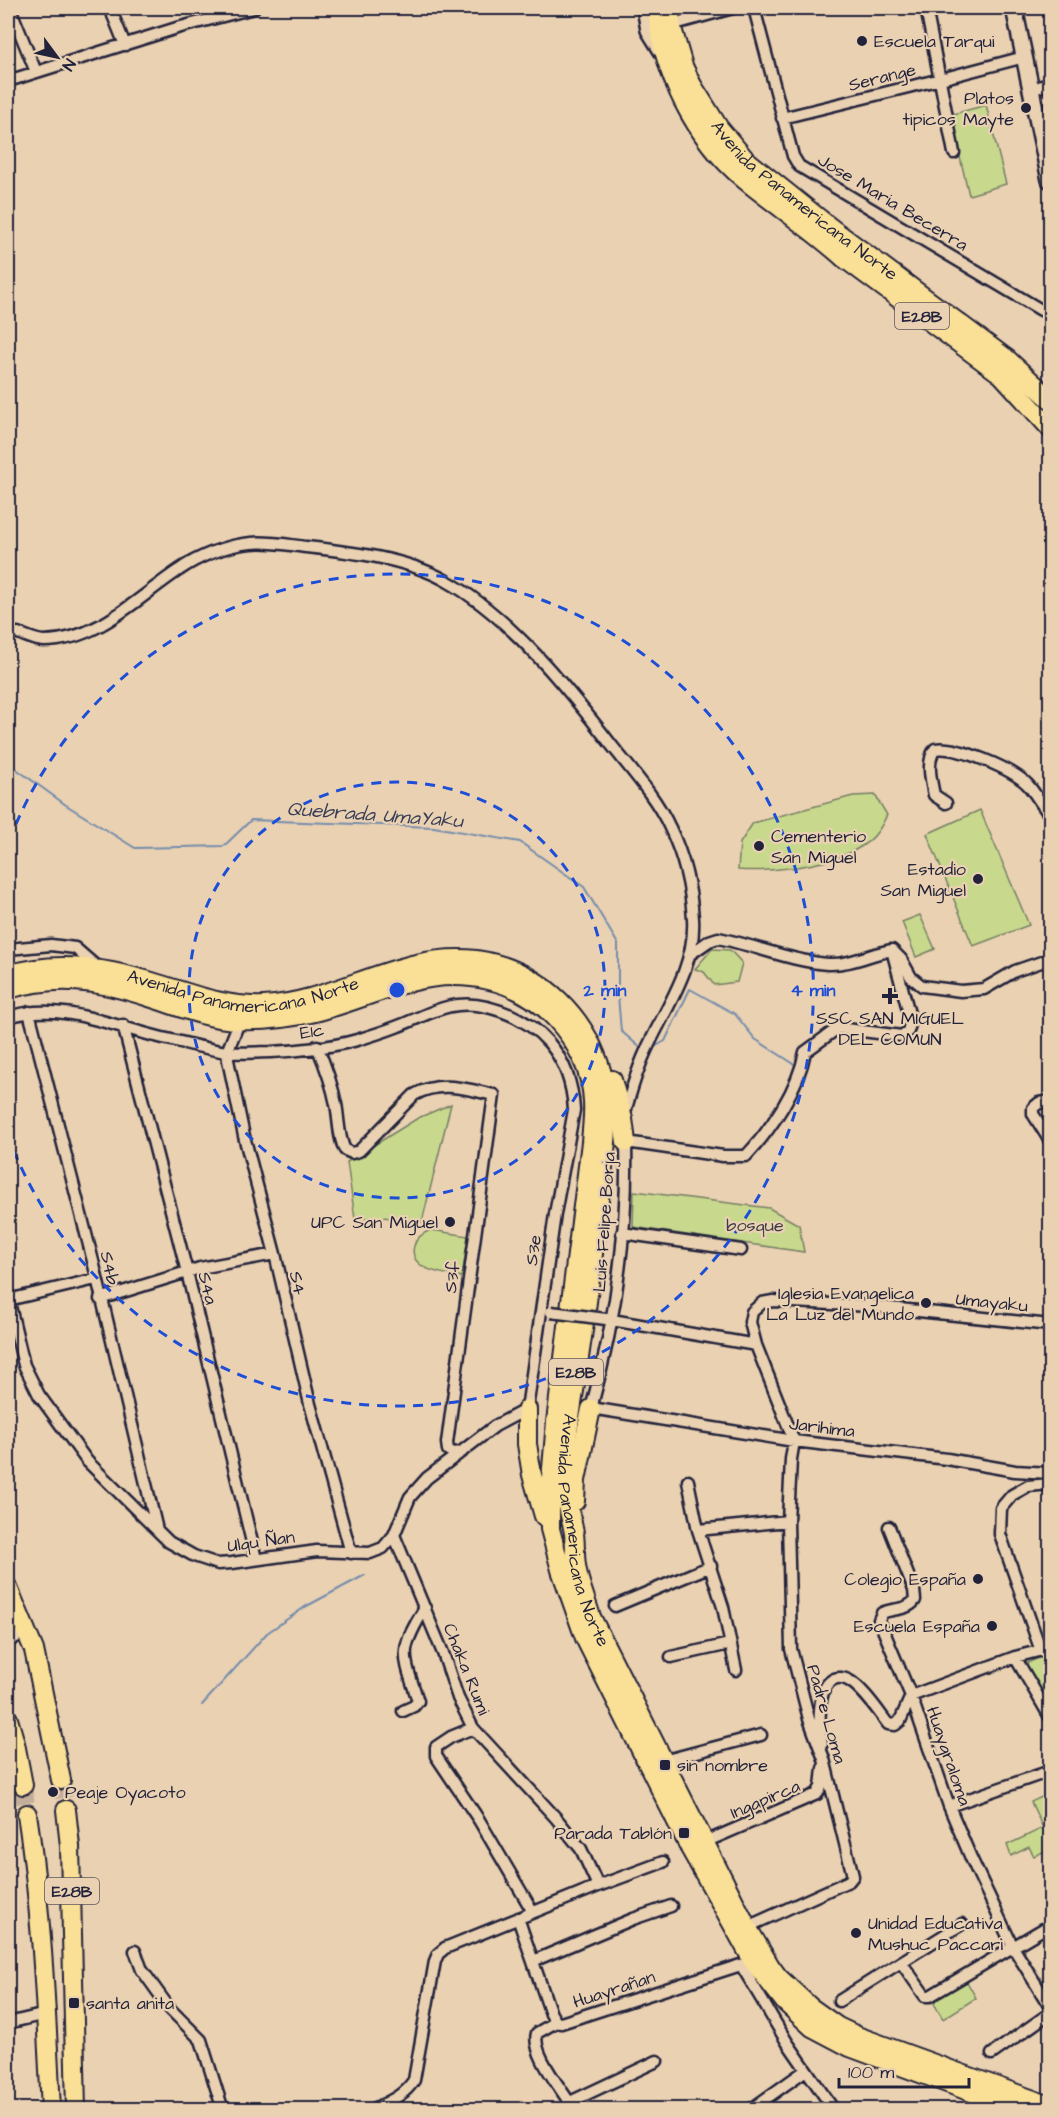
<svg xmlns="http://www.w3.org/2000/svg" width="1058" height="2117" viewBox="0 0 1058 2117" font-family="'Architects Daughter',sans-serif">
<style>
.green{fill:#c8d98d;stroke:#757e64;stroke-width:1.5}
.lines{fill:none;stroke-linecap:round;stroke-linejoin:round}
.stream{stroke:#748cab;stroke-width:2}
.highway-tunnel{stroke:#c2ae9a;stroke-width:18;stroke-dasharray:18 9;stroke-linecap:butt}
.street-casing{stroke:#22223b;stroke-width:15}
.secondary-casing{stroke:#22223b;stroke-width:20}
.highway-casing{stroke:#22223b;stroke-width:22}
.street{stroke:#ead1b2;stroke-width:10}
.secondary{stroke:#ead1b2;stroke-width:15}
.highway{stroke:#fadf96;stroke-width:18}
.street-bridge-casing{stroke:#22223b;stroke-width:15;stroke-linecap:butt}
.street-bridge{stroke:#ead1b2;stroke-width:10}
.ring{fill:none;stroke:#1d4ed8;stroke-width:3;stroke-dasharray:10 8}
.poi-dot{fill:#22223b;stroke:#ead1b2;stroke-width:2}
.labels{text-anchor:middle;stroke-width:4.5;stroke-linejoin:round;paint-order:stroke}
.shield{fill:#ead1b2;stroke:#5e565f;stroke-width:1.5}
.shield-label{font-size:16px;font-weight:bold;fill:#22223b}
.poi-label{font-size:18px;fill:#22223b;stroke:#ead1b2;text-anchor:end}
.street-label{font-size:18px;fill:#22223b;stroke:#ead1b2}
.park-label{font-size:18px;fill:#3b3d47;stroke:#ead1b2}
.water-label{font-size:20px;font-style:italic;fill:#373d57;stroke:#ead1b2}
.centre{fill:#1d4ed8;stroke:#ead1b2;stroke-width:3}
.ring-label{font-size:18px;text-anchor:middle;font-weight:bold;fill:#1d4ed8;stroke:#ead1b2;stroke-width:4.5;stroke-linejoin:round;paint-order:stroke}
</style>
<rect width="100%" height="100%" fill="#ead1b2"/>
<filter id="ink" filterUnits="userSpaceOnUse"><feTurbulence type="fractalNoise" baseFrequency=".0167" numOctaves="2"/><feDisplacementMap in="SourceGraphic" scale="12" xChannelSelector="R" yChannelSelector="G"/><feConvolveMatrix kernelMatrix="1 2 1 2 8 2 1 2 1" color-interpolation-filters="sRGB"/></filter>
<g filter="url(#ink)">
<path class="green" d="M986,105L1006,184L969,195L950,115Z
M875,795L887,815C884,820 882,826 878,831C856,864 775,873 738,870L740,843L753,823L853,796Z
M980,810L1029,925L973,946L927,834Z
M920,915L935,949L916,957L902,922Z
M712,949L730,950L742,963L737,982L714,985L704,972L695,969Z
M451,1104L422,1222L383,1217L355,1219L347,1162L418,1118Z
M634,1191L769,1208L799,1225L804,1252L633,1227Z
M431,1230L468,1236L462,1277C447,1274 407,1271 414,1246C416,1237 423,1233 431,1230Z
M1050,1653V1712L1023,1665Z
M1050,1793V1849L1034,1856L1029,1847L1011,1856L1007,1845L1043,1828L1031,1802Z
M966,1980L976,1998L943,2019L932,2000Z"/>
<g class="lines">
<path class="stream" d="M8,763L66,805L135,848L224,846L251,820L434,827L520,842L584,887L618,944V996L621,1031L643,1050
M651,1049L665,1041L690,989L735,1014L755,1039L794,1064
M202,1705L267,1633L305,1607L365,1575
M436,2110L439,2106"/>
<path class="highway-tunnel" d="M61,1780L66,1810
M23,1785L27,1814"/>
<g class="street-casing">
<path id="street" d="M10,8L36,72
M110,8L125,45
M754,8L793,156L799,166L1041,310L1050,314
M926,8L954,153
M671,25L733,8
M8,81L177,28L254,8
M1031,90L1050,83
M782,118L941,79L1024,57
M18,633C26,636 36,641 44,641C98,641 138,597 179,570C199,556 227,545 251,543C269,541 288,545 306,547C351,552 405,558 445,580C510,616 568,689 613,747C633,772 657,799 670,828C684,857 691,886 693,919C696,968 664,1010 645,1053C636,1073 630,1094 624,1116
M946,803L934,795C931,780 926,762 935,749C956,745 1013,769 1028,785C1036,794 1042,806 1050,815
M8,949L51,945L75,948L98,968
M689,955L709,941L718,938C754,945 790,961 828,964C850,965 870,954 892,950L901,959L911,977L922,986L961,991L984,989L1015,971L1050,959
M29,1012L93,1261L157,1530
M8,1017C61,1001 108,1025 159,1037C181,1042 203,1048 226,1052C240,1054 257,1052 271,1052C296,1051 333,1047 357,1040C370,1036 383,1032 396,1027C428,1015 450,998 487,1007C540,1020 571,1056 574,1110L555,1214L527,1409L495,1426L427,1478L410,1497L394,1535L383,1548L370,1553L317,1551L232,1563L218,1564L194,1556L169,1542L87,1461L39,1395L24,1365L8,1298
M240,1020L227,1052L228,1060L244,1136L275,1254L310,1404L351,1553
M123,1025L187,1272L256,1559
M317,1046C325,1065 332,1084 336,1104C339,1119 338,1137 345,1150L352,1153L359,1151L414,1095C440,1080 466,1089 494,1095L447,1443L448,1450L453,1453L462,1452
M1050,1101L1039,1103L1033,1108V1114L1050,1141
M622,1233L741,1250
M100,1299L200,1268L275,1254
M8,1300L96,1279
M606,1319L756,1345
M591,1408L794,1441L947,1459L1015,1471L1050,1473
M591,1409C615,1323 628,1232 626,1142L723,1156H746C772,1128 798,1089 805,1052L838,1028L902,1036L908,1031L911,1021L892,950
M688,1481L698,1530L723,1607L736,1670
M889,1527L914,1590L915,1600C907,1611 893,1608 882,1613L879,1620L911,1696L949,1806L971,1858L1013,1947L1050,2007
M698,1530L788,1521
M394,1535L443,1653L458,1698L473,1728L556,1818L581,1849L598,1886
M615,1606L711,1566
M8,1642L27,1630
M1041,1651L1000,1534L1001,1508L1012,1495L1028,1486L1050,1484
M671,1657L730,1644
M1015,1657L1050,1717
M403,1711L414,1706L418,1701C403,1654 398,1652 425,1608
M473,1728L451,1737L436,1747V1756L479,1820L533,1912
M822,1744C819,1727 816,1687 834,1679C838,1677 844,1678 848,1680C862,1687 878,1711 888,1724L895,1725L900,1721L911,1696L1015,1657L1050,1648
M663,1761L761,1735
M949,1806L1050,1771
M705,1842L817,1794L821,1787L823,1768
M518,1918L551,2014L556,2022L561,2023L753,1961
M747,1927L849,1881L853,1876L824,1759L809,1719L791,1649L788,1521L791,1459L794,1441L756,1345L750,1322L752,1312L762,1303L773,1301L871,1306L1050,1325
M135,1951L142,1970L170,2009L201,2040L223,2110
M533,1961L633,1919L671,1906
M901,1962L962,1924
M741,1965L787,2042L834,2110
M839,2001L901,1962L925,1996H930L1050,1925
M556,2022L537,2033C531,2054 563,2090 574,2110
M8,2023L46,2014
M992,2054L1050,2013
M570,2102L657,2061
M372,2110C388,2102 404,2096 414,2080L435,1961L438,1954L445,1948L598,1886L663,1862
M750,2110L806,2070
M979,2110L995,2100"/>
</g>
<g class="secondary-casing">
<path id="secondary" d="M645,8L649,30L662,51
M1014,8L1050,180"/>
</g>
<g class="highway-casing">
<g id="highway">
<path d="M657,8C662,72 694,137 744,179C777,206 813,230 844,258L1002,375L1050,428"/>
<path id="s1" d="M670,8L671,25L683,66L692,85L719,128L745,159L831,228L1007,359L1050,399"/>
<path id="s2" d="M8,975C52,961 101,967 145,980C184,991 223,1008 264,1006C337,1002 401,951 476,960C541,969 590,1019 604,1082C612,1117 604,1156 600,1191C595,1238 590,1284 583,1330C578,1366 572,1402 567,1439C566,1451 564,1463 564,1475C564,1494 569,1510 573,1528C576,1540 574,1553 576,1565C578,1582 586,1600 591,1617L747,1927L770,1966L778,1977L810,2007L838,2027L857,2036L1050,2106"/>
<path d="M8,989C58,975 96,980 146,996C176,1005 205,1019 238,1020C263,1021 290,1018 315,1012C347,1004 378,990 410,982C462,968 519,978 556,1019C576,1040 592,1072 593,1101C594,1114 592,1128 591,1142L556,1422L550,1491V1529L561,1570L585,1638L690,1848L722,1905L753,1961L785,2002L812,2027L850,2047L1020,2110"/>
<path d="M612,1080L623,1119L626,1142"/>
<path d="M527,1409V1444L532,1475L544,1516"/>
<path d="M575,1501L576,1480L591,1409"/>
<path d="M8,1588L34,1650L61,1780"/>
<path d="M8,1719L15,1743L23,1785"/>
<path d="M66,1810L70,1846L76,2110"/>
<path d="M27,1814C42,1912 46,2011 51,2110"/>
</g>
</g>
<use href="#street" class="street"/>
<use href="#secondary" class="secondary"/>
<use href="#highway" class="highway"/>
<g class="street-bridge-casing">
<path id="street-bridge" d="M551,1312L606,1319"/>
</g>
<use href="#street-bridge" class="street-bridge"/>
</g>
</g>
<g class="ring">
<circle cx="397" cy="990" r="208"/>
<path d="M9 841A416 416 0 1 1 9 1139"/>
</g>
<g class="poi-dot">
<circle cx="862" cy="41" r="6"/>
<circle cx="1026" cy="108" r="6"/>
<circle cx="759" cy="846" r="6"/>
<circle cx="978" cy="879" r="6"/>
<path d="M887 987h6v6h6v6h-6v6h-6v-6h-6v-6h6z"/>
<circle cx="450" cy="1222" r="6"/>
<circle cx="926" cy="1303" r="6"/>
<circle cx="978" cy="1579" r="6"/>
<circle cx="992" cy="1626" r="6"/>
<rect x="659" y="1759" width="12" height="12" rx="3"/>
<circle cx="53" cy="1792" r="6"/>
<rect x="678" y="1827" width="12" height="12" rx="3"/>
<circle cx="856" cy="1933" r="6"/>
<rect x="68" y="1997" width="12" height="12" rx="3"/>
</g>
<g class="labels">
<g class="shield">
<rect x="895" y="303" width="54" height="26" rx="4.5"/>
<rect x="549" y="1359" width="54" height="26" rx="4.5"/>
<rect x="45" y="1878" width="54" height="26" rx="4.5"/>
</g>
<g class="shield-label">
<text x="922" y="322">E28B</text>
<text x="576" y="1378">E28B</text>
<text x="72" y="1897">E28B</text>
</g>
<g class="poi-label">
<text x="874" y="47" text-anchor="start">Escuela Tarqui</text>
<text x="1014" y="104">Platos<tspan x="1014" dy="21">tipicos Mayte</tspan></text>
<text x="771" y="842" text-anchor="start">Cementerio<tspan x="771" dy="21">San Miguel</tspan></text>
<text x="966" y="875">Estadio<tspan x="966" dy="21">San Miguel</tspan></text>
<text x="890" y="1024" text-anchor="middle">SSC SAN MIGUEL<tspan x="890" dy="21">DEL COMUN</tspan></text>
<text x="438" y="1228">UPC San Miguel</text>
<text x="914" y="1299">Iglesia Evangelica<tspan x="914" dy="21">La Luz del Mundo</tspan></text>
<text x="966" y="1585">Colegio España</text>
<text x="980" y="1632">Escuela España</text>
<text x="677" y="1771" text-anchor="start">sin nombre</text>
<text x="65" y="1798" text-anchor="start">Peaje Oyacoto</text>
<text x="672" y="1839">Parada Tablón</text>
<text x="868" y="1929" text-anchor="start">Unidad Educativa<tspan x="868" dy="21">Mushuc Paccari</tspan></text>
<text x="86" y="2009" text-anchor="start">santa anita</text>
</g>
<g class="street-label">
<text transform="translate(882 77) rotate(-14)" y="6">Serange</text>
<text dy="6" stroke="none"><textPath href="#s1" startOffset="244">Avenida Panamericana Norte</textPath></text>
<text transform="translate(893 202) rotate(31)" y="6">Jose Maria Becerra</text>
<text dy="6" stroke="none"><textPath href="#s2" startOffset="240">Avenida Panamericana Norte</textPath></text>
<text transform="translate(312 1031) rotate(-8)" y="6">E1c</text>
<text transform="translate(604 1222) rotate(-86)" y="6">Luis Felipe Borja</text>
<text transform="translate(533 1250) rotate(-82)" y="6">S3e</text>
<text transform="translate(110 1268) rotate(78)" y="6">S4b</text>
<text transform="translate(452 1277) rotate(-82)" y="6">S3f</text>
<text transform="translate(298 1283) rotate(77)" y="6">S4</text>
<text transform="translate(208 1288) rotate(76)" y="6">S4a</text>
<text transform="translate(992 1302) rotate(6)" y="6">Umayaku</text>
<text transform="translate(822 1427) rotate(7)" y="6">Jarihima</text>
<text dy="6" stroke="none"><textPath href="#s2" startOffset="1122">Avenida Panamericana Norte</textPath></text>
<text transform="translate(261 1541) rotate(-8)" y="6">Ulqu Ñan</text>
<text transform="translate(467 1669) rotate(68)" y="6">Chaka Rumi</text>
<text transform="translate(827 1714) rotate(74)" y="6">Padre Loma</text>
<text transform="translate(949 1756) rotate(71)" y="6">Huaygraloma</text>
<text transform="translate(765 1799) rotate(-23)" y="6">Ingapirca</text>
<text transform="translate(614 1989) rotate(-18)" y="6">Huayrañan</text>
</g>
<g class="park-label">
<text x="755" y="1231">bosque</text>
</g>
<g class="water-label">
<text transform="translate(375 814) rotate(4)" y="7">Quebrada UmaYaku</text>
</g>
</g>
<circle cx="397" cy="990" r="9" class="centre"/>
<g class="ring-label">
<text x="605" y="996">2 min</text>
<text x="813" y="996">4 min</text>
</g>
<rect width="1058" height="2117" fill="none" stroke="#ead1b2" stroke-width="30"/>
<rect x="15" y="15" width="1028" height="2087" fill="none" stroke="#22223b" stroke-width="2" filter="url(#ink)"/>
<g transform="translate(57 57) rotate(123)" stroke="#ead1b2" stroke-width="4.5" paint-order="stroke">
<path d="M0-4.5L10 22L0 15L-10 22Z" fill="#22223b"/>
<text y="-9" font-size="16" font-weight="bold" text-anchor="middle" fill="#22223b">N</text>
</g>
<path d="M839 2078v9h130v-9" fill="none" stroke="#22223b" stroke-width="3"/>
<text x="848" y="2078" font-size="18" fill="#22223b" stroke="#ead1b2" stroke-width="4.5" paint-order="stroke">100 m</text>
</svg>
